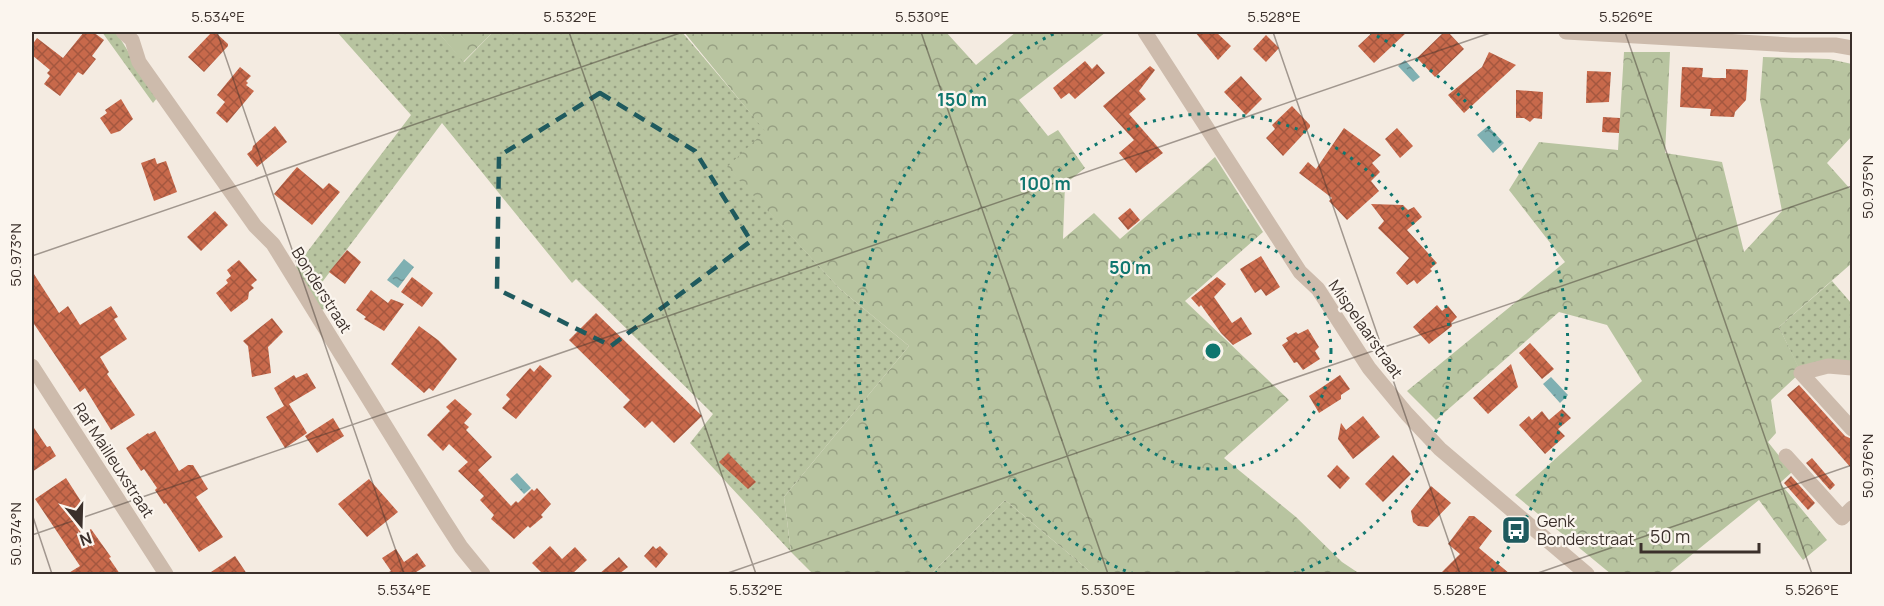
<svg xmlns="http://www.w3.org/2000/svg" width="1884" height="606" viewBox="0 0 1884 606" font-family="Manrope,sans-serif">
<style>
.grass{fill:url(#grass-dots)}
.forest{fill:url(#forest-crowns)}
.water{fill:url(#water-ripples)}
.building{fill:url(#building-cross-hatch)}
.lines{fill:none;stroke-linecap:round;stroke-linejoin:round}
.minor{stroke:#cdbbac;stroke-width:15}
.marked{fill:none;stroke:#1f5a5e;stroke-width:4.5;stroke-dasharray:12 8;stroke-linejoin:round}
.ticks{fill:none;stroke:#3b302b;stroke-width:1.5;stroke-opacity:0.45}
.ring{fill:none;stroke:#0f766e;stroke-width:3;stroke-dasharray:3 6}
.labels{text-anchor:middle;stroke-width:4.5;stroke-linejoin:round;paint-order:stroke}
.street-label{font-size:16px;fill:#3b302b;stroke:#fbf5ee}
.poi-label{font-size:16px;fill:#3b302b;stroke:#fbf5ee;text-anchor:start}
.centre{fill:#0f766e;stroke:#fbf5ee;stroke-width:3}
.ring-label{font-size:18px;text-anchor:middle;font-weight:bold;fill:#0f766e;stroke:#fbf5ee;stroke-width:4.5;stroke-linejoin:round;paint-order:stroke}
.neatline{fill:none;stroke:#3b302b;stroke-width:2}
.ticks-label{font-size:15px;text-anchor:middle;fill:#3b302b}
</style>
<defs>
<pattern id="grass-dots" width="8" height="8" patternUnits="userSpaceOnUse" patternTransform="scale(1.5)"><rect width="8" height="8" fill="#b8c4a0"/><path d="M2 2h.1M6 6h.1" fill="none" stroke="#97a083" stroke-width="1.8" stroke-linecap="round"/></pattern>
<pattern id="forest-crowns" width="20" height="18" patternUnits="userSpaceOnUse" patternTransform="scale(1.5)"><rect width="20" height="18" fill="#b8c4a0"/><path d="M2 6a3 3 0 1 1 6 0M12 15a3 3 0 1 1 6 0" fill="none" stroke="#97a083"/></pattern>
<pattern id="water-ripples" width="26" height="14" patternUnits="userSpaceOnUse" patternTransform="scale(1.5)"><rect width="26" height="14" fill="#7fb0b2"/><path d="M2 4q2-2 4 0t4 0M15 11q2-2 4 0t4 0" fill="none" stroke="#699091"/></pattern>
<pattern id="building-cross-hatch" width="8" height="8" patternUnits="userSpaceOnUse" patternTransform="scale(1.5)"><rect width="8" height="8" fill="#c8694b"/><path d="M0 0l8 8M0 8l8-8" fill="none" stroke="#a4573f"/></pattern>
</defs>
<rect width="100%" height="100%" fill="#f4ebe1"/>
<path class="grass" d="M102,32H114L118,35L157,98L153,103Z
M337,32H438L464,62L493,32H682L766,131L728,167L840,289L909,346L784,497L791,552L690,443L713,414L576,279L572,283L442,123L317,289L328,308L321,310L295,268L411,115Z
M1832,281L1852,304V367L1801,373L1779,327Z
M1005,500L1093,574H931Z"/>
<path class="forest" d="M438,32H493L463,62Z
M684,32H946L976,65L1016,32H1106L1019,100L1048,136L1058,130L1085,168L1065,184L1063,239L1094,213L1120,239L1215,157L1263,232L1185,301L1289,400L1224,458L1296,517L1342,562L1360,574H1093L1005,500L931,574H813L791,552L784,497L909,346L840,289L727,167L765,131Z
M1624,52H1670L1665,153L1722,162L1744,252L1782,211L1760,100L1763,57L1829,59L1852,64V136L1827,163L1852,191V263L1779,327L1801,372L1771,400L1776,433L1768,442L1792,472L1780,483L1827,540L1803,560L1759,500L1668,574H1611L1515,495L1642,381L1607,325L1559,312L1436,420L1407,391L1565,262L1509,190L1539,142L1618,150Z"/>
<path class="water" d="M1405,60L1420,77L1413,82L1398,66Z
M1488,126L1504,143L1493,153L1477,135Z
M404,259L414,267L398,288L387,280Z
M1551,377L1568,395L1560,403L1543,384Z
M517,473L531,488L524,494L510,479Z"/>
<path class="building" d="M84,32H93L104,40L92,56L96,59L83,75L78,72L60,96L44,84L50,76L47,73L50,70L32,55V45L37,38L63,58Z
M212,32H215L228,44V46L204,72L188,57Z
M1195,32H1216L1231,46L1218,60Z
M1373,32H1407L1374,63L1358,46Z
M1444,32H1448L1464,49L1435,77L1417,58Z
M1266,35L1279,48L1266,62L1253,49Z
M1489,52L1516,65L1464,113L1448,95L1482,67Z
M1085,61L1092,69L1097,64L1105,73L1075,99L1069,93L1061,99L1053,88Z
M1150,66L1155,70L1139,91L1146,99L1129,114L1163,153L1136,173L1119,153L1134,140L1103,106Z
M240,67L251,76L246,81L248,83L246,85L254,91L227,123L216,113L225,102L217,95Z
M1682,67L1703,68L1702,77L1714,78H1726V69L1748,70L1746,100L1735,112L1734,117L1710,116L1711,109L1680,107Z
M1587,71L1611,72L1609,102L1586,103Z
M1241,76L1262,99L1246,115L1224,92Z
M1516,90L1543,92L1542,119L1534,118L1530,122L1524,118H1516Z
M121,99L133,119L120,131L111,134L100,118L107,113L105,110Z
M1292,106L1310,125V127L1283,156L1266,138L1275,129L1272,125Z
M1603,117L1620,118L1619,133L1602,132Z
M275,126L287,142L257,167L247,154L252,150L253,146Z
M1344,128L1381,155L1372,163L1380,172L1371,181L1379,191L1347,220L1329,201L1332,198L1299,173L1308,162L1316,169Z
M1397,128L1413,146L1400,158L1385,139Z
M155,158L157,164L166,161L177,192L154,201L141,163Z
M297,167L323,189L329,183L340,192L312,225L274,194Z
M1371,204L1403,205L1408,210L1414,207L1422,217L1407,230L1437,263L1430,269L1432,271L1417,284L1414,280L1407,285L1396,273L1409,258L1378,228L1384,221Z
M1130,208L1140,220L1128,230L1118,218Z
M215,211L228,225L201,251L187,237Z
M347,250L361,262L345,284L329,272Z
M1261,256L1280,287L1266,296L1261,289L1255,293L1240,269Z
M239,260L257,280L251,285L254,288L249,292L248,299L231,312L216,293L228,283L226,280L231,276L227,270Z
M32,271L59,313L68,306L80,325L111,306L118,317L114,319L127,339L100,357L109,372L107,374L135,415L111,430L85,388L80,392L32,321Z
M412,277L433,293L422,307L401,292Z
M1217,277L1226,284L1214,297L1232,323L1241,317L1252,334L1233,345L1221,333L1201,305L1199,307L1191,298Z
M371,290L388,303L391,299L404,304L384,331L364,319L366,317L356,310Z
M1437,305L1442,311L1448,306L1457,317L1451,323L1452,326L1429,344L1413,327Z
M596,313L702,416L674,443L652,421L645,428L623,407L630,400L569,340Z
M272,318L283,332L268,347L271,373L252,377L248,346L243,341Z
M419,326L438,340L457,359L433,391L429,388L424,393L391,364Z
M1308,329L1319,347L1315,351L1320,359L1303,370L1297,362L1294,363L1282,345L1288,341L1286,338L1296,332L1298,334Z
M1530,343L1554,369L1542,379L1519,353Z
M1511,364L1518,387L1488,414L1473,398Z
M540,365L552,376L516,419L502,408L510,399L506,395L530,368L534,372Z
M307,373L316,388L289,404L307,433L285,448L266,417L284,406L274,388L294,375L296,378Z
M1340,375L1350,389L1341,395V399L1319,413L1309,396Z
M1799,385L1845,436L1852,439V469L1787,395Z
M455,399L472,414L464,423L469,427L466,430L492,457L478,470L511,506L516,501L518,503L532,489L534,491L537,488L551,504L541,515L543,517L530,528L528,526L514,539L491,519L494,515L480,500L484,496L458,471L468,462L449,444L443,451L427,435L450,411L446,407Z
M1562,409L1571,418L1558,429L1565,436L1545,454L1519,425L1529,416L1532,420L1542,411L1549,420Z
M1363,416L1380,437L1353,459L1338,439L1341,423L1346,430Z
M333,418L344,436L317,453L305,436Z
M32,425L47,447L50,446L56,456L32,472Z
M155,431L179,471L188,465H193L208,489L196,497L223,537L199,552L166,503L164,504L155,490L157,488L144,469L141,471L126,448L148,433L149,434Z
M728,453L756,482L748,489L719,462Z
M1393,455L1411,474L1383,502L1365,484Z
M1812,458L1835,485L1830,490L1806,463Z
M1337,465L1350,478L1340,489L1327,476Z
M1791,476L1815,503L1808,510L1784,483Z
M66,478L82,503L67,513L82,534L91,529L111,557L109,558L120,574H67L80,566L35,499Z
M369,479L398,512L367,537L338,504Z
M1431,486L1451,503L1428,527L1418,526L1413,522L1411,511Z
M1469,516H1474L1492,531L1479,548L1510,574H1440L1460,554L1448,544Z
M550,546L562,559L575,547L587,560L572,574H543L532,563Z
M653,546L656,549L660,546L668,554L656,568L644,556Z
M396,549L404,562L417,553L426,566L413,574H385L391,571L382,558Z
M235,556L247,574H208Z
M619,557L628,567L619,574H599Z"/>
<g class="lines">
<path class="minor" d="M123,32L132,40L139,62L255,226L273,244L441,516L461,547L483,574
M1145,32L1300,272L1318,289L1369,368L1407,414L1440,449L1587,574
M1566,32L1792,45H1835L1852,48
M32,366L166,574
M1852,368L1828,366L1801,373L1852,429
M1786,456L1842,518L1852,508"/>
</g>
<path class="marked" d="M600,93L695,151L751,241L611,346L497,289L499,156Z"/>
<path class="ticks" d="M217,32L404,574M569,32L756,574M921,32L1108,574M1273,32L1460,574M1625,32L1812,574M32,256L683,32M32,514L52,574M32,535L1493,32M725,574L1852,186M1535,574L1852,465"/>
<g class="ring">
<circle cx="1213" cy="351" r="118"/>
<path d="M1134 574A237 237 0 1 1 1292 574"/>
<path d="M937 574A355 355 0 0 1 1057 32M1369 32A355 355 0 0 1 1489 574"/>
</g>
<defs>
<g id="bus-square" transform="scale(1.5)"><rect x="-9" y="-9" width="18" height="18" rx="4" fill="#1f5a5e" stroke="#fbf5ee"/><path d="M-5-6H5V4H4V6H2V4H-2V6H-4V4H-5ZM-3.5-4V0h7V-4ZM-3.5 1.2v1.5H-2V1.2ZM2 1.2v1.5H3.5V1.2Z" fill="#fff"/></g>
</defs>
<g fill-rule="evenodd">
<use href="#bus-square" x="1516" y="530"/>
</g>
<g class="labels">
<g class="street-label">
<text transform="translate(322 290) rotate(58)" y="6">Bonderstraat</text>
<text transform="translate(1366 329) rotate(55)" y="6">Mispelaarstraat</text>
<text transform="translate(114 460) rotate(57)" y="6">Raf Mailleuxstraat</text>
</g>
<g class="poi-label">
<text x="1537" y="527">Genk<tspan x="1537" dy="18">Bonderstraat</tspan></text>
</g>
</g>
<circle cx="1213" cy="351" r="9" class="centre"/>
<g class="ring-label">
<text x="962" y="106">150 m</text>
<text x="1045" y="190">100 m</text>
<text x="1130" y="274">50 m</text>
</g>
<rect width="1884" height="606" fill="none" stroke="#fbf5ee" stroke-width="66"/>
<g transform="translate(81 525) rotate(161)" stroke="#fbf5ee" stroke-width="4.5" paint-order="stroke">
<path d="M0-4.5L10 22L0 15L-10 22Z" fill="#3b302b"/>
<text y="-9" font-size="16" font-weight="bold" text-anchor="middle" fill="#3b302b">N</text>
</g>
<path d="M1641 543v9h118v-9" fill="none" stroke="#3b302b" stroke-width="3"/>
<text x="1650" y="543" font-size="18" fill="#3b302b" stroke="#fbf5ee" stroke-width="4.5" paint-order="stroke">50 m</text>
<rect x="33" y="33" width="1818" height="540" class="neatline"/>
<g class="ticks-label">
<text x="218" y="22">5.534°E</text>
<text x="570" y="22">5.532°E</text>
<text x="922" y="22">5.530°E</text>
<text x="1274" y="22">5.528°E</text>
<text x="1626" y="22">5.526°E</text>
<text transform="translate(1868 187) rotate(-90)" y="5">50.975°N</text>
<text transform="translate(16 255) rotate(-90)" y="5">50.973°N</text>
<text transform="translate(1868 466) rotate(-90)" y="5">50.976°N</text>
<text transform="translate(16 534) rotate(-90)" y="5">50.974°N</text>
<text x="404" y="595">5.534°E</text>
<text x="756" y="595">5.532°E</text>
<text x="1108" y="595">5.530°E</text>
<text x="1460" y="595">5.528°E</text>
<text x="1812" y="595">5.526°E</text>
</g>
</svg>
